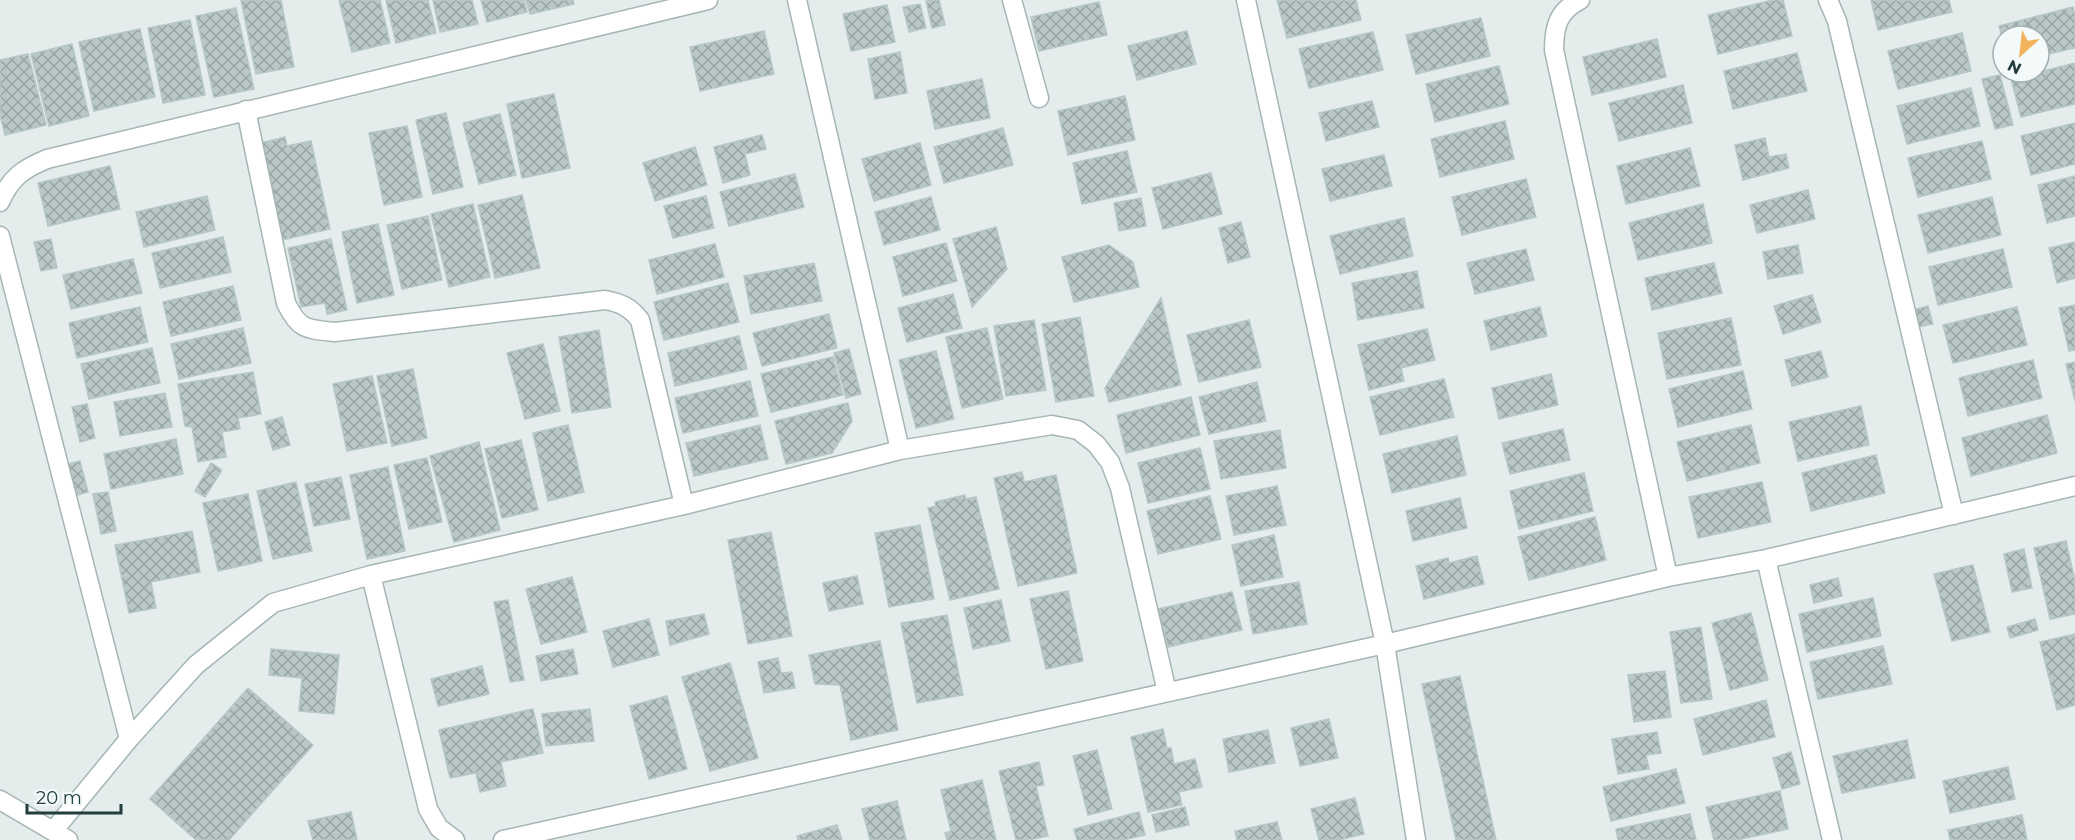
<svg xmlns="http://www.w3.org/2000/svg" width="2075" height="840" viewBox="0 0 2075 840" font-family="Montserrat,sans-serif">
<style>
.building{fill:url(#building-cross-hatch);stroke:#b6c7c6;stroke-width:1.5}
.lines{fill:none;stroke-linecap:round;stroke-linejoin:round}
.minor-casing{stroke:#a6b5b5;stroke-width:21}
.minor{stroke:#fff;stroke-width:18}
</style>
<defs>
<pattern id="building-cross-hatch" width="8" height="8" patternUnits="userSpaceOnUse" patternTransform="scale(1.5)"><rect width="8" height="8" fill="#b9c8c6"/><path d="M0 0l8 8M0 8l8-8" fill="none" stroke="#96a4a2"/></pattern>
</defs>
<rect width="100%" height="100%" fill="#e4edec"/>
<path class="building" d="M241,0H281L294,67L256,74Z
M339,0H380L390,43L352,52Z
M386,0H428L436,33L396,43Z
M433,0H472L478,24L440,32Z
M481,0H524L527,12L487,22Z
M526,0H573L574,4L530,14Z
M939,0L945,25L932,28L926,1Z
M1277,0H1356L1361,20L1287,38Z
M1773,0H1783L1792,36L1718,54L1708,15Z
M1871,0H1949L1952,12L1878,30Z
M1099,2L1107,35L1039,51L1031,17Z
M920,4L926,28L909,32L903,7Z
M887,5L895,42L851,51L843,14Z
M2073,7L2075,15V48L2039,56V36H2003V40L1999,26Z
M236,8L254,89L214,97L196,16Z
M1481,18L1490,56L1416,74L1406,35Z
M190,20L205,95L163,103L148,28Z
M140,29L155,97L94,111L79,42Z
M764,31L774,74L700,91L690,47Z
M1187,31L1196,64L1137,80L1128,46Z
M1373,32L1383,70L1309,88L1299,49Z
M1962,33L1971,71L1898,89L1888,51Z
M1657,39L1666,77L1592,95L1583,57Z
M72,44L89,116L49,126L31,54Z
M900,52L907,93L875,99L868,59Z
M1797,53L1807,91L1733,109L1724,71Z
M28,54L46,125L5,135L0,115V60Z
M2075,63V104L2021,117L2011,79Z
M1499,66L1509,104L1435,122L1426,84Z
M2000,75L2013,125L1995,129L1982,79Z
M982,79L990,118L935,129L927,91Z
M1683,85L1692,123L1619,141L1609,103Z
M1971,88L1980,126L1907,144L1897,106Z
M554,94L570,168L522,178L507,104Z
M1125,96L1135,140L1068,155L1058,111Z
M1372,101L1379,127L1326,141L1319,113Z
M446,113L463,187L433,194L416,120Z
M500,114L516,175L479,184L463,123Z
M1505,121L1514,159L1440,177L1431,139Z
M2075,123V164L2031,175L2021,136Z
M407,126L422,197L384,205L369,133Z
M1003,128L1013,165L944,183L934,147Z
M762,135L766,149L745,154L750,175L723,183L714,147Z
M285,137L287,146L311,141L330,229L282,240L261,143Z
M1765,138L1769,157L1786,154L1789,168L1743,180L1735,145Z
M1982,141L1991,179L1918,197L1908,158Z
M920,143L931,185L874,201L862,159Z
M695,147L707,185L655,201L643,163Z
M1690,148L1700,186L1626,204L1617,166Z
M1127,151L1137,192L1082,204L1073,163Z
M1384,155L1392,186L1330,201L1322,169Z
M110,166L120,209L48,226L38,183Z
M1211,173L1222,214L1163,229L1152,188Z
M795,174L804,207L729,226L720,192Z
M2075,176V216L2047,223L2038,185Z
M1526,179L1536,217L1462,235L1452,197Z
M1808,190L1815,219L1757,233L1750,205Z
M522,195L540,268L495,278L478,205Z
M207,196L215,230L144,247L136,212Z
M706,196L714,228L673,238L664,206Z
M931,197L940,230L884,245L875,212Z
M1992,197L2001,235L1928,253L1918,215Z
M1141,198L1146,226L1119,231L1114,203Z
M473,204L490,277L449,287L431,214Z
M1703,204L1712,243L1638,260L1629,223Z
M428,216L442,280L402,289L387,225Z
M1404,218L1413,256L1340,274L1330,236Z
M1241,222L1250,257L1228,263L1219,228Z
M378,224L394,295L357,303L342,232Z
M996,227L1007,269L972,307L953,239Z
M223,237L231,272L160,288L152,253Z
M51,239L57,268L41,271L34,242Z
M331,239L347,310L327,314L325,303L301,307L288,248Z
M2075,242V278L2057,283L2049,248Z
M946,243L957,281L903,296L893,257Z
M715,244L724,277L657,294L649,260Z
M1109,245L1133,262L1139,287L1074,302L1062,257Z
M1798,245L1803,273L1768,279L1763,252Z
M1526,249L1534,280L1475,294L1467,263Z
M2003,249L2012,287L1938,305L1929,267Z
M133,259L142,293L71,309L63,275Z
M814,263L822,301L751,314L744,276Z
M1714,263L1722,293L1652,310L1645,278Z
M1417,271L1424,308L1358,320L1352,283Z
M728,283L739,322L664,340L654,302Z
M233,286L241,320L171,336L163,302Z
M953,294L962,328L907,342L898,308Z
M1812,295L1821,322L1783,334L1774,306Z
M1161,298L1181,385L1109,402L1105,388Z
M2075,305V350L2069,351L2059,308Z
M1928,306L1933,324L1918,327L1913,310Z
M140,307L148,342L77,358L69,323Z
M1540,307L1547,336L1491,350L1484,321Z
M2017,307L2027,345L1953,363L1943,325Z
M829,314L837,348L762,366L753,333Z
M1080,317L1094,396L1056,402L1042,324Z
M1731,318L1741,365L1667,379L1658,333Z
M1034,320L1046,390L1006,396L994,326Z
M1249,320L1261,367L1199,382L1187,335Z
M243,328L251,363L179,379L171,344Z
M987,328L1003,399L962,408L946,337Z
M1427,329L1435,360L1401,368L1404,381L1369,390L1358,345Z
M599,330L611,407L572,413L559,337Z
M739,336L747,369L675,386L668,353Z
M543,344L560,411L525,419L507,353Z
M152,348L160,383L89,399L81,364Z
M849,349L861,394L846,398L834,353Z
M936,351L954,419L916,428L899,360Z
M1821,351L1828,377L1792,386L1785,360Z
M833,357L843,395L771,412L761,374Z
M2033,360L2042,398L1968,416L1959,378Z
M2075,362V401L2066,364Z
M413,369L427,438L392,446L377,376Z
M1743,371L1752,409L1678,427L1669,389Z
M253,372L261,414L238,418L240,429L222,432L226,457L198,462L192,427L185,426L178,384Z
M1551,374L1558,405L1499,419L1492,388Z
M372,376L387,443L347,451L333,384Z
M1444,379L1454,417L1380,435L1370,397Z
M750,381L758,416L683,433L675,398Z
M1257,382L1266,421L1209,434L1199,397Z
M165,393L172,427L120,436L114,402Z
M1191,397L1200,435L1126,453L1117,415Z
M848,403L852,421L832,453L786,464L775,421Z
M87,404L95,438L80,442L72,407Z
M1861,406L1869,445L1798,461L1789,422Z
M2047,415L2057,453L1971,476L1962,438Z
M282,417L290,445L273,450L265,422Z
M568,425L584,492L548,501L533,433Z
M760,425L768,459L694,476L686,443Z
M1751,425L1760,463L1687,481L1677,442Z
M1563,429L1570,460L1510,474L1502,443Z
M1280,430L1286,468L1221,479L1214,441Z
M1457,436L1466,475L1392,493L1383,454Z
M176,439L183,474L111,489L104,454Z
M521,440L538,510L502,518L485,449Z
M479,442L500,530L454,542L430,456Z
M1200,448L1210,489L1148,503L1138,463Z
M1876,455L1885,493L1811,511L1802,473Z
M427,458L442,522L409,529L394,465Z
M80,461L88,492L77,495L68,464Z
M211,463L222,470L205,497L195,491Z
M388,467L405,551L367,559L350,475Z
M1022,472L1024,482L1056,475L1077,573L1018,586L994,478Z
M1584,473L1593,511L1519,529L1510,491Z
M341,477L350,519L314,526L305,484Z
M296,482L312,551L273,559L257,491Z
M1762,482L1771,522L1698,538L1689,497Z
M1277,486L1286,525L1234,535L1226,496Z
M108,492L116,531L101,534L93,494Z
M248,494L262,561L218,571L203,503Z
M965,495L966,499L976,497L999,589L950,600L928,508L936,506L935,502Z
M1210,496L1221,539L1158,554L1147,511Z
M1460,498L1467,528L1413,541L1406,511Z
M1595,517L1606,560L1529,580L1518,537Z
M920,525L934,599L889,607L875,533Z
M192,531L200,572L151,582L156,608L129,613L115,545Z
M771,532L792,636L748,644L728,540Z
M1274,535L1283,577L1241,586L1232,545Z
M2066,541L2075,581V614L2050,619L2034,548Z
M2024,549L2032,588L2012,592L2004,554Z
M1477,556L1484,584L1424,599L1416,566L1448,558L1449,563Z
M1973,565L1990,632L1952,641L1934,574Z
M857,576L863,604L829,611L823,583Z
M572,577L587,632L541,644L526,589Z
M1838,578L1842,596L1814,603L1810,585Z
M1299,582L1307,624L1253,634L1245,591Z
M1068,591L1083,661L1046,669L1030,599Z
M1232,592L1242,630L1168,647L1158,609Z
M1873,598L1881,636L1807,652L1799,614Z
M508,600L524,680L510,682L494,602Z
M1001,600L1010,641L973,649L964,608Z
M1751,613L1768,680L1730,690L1712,623Z
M704,614L709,634L670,645L666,621Z
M947,615L963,695L917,703L901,623Z
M649,619L659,655L613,667L603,631Z
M2035,619L2038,630L2010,638L2007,627Z
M1701,627L1712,699L1681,703L1670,632Z
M2075,634V705L2057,710L2040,642Z
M880,641L898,730L851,740L840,685L815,684L809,655Z
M1883,646L1892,684L1818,699L1810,662Z
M271,649L339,655L334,714L299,711L302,678L269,675Z
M573,649L578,674L541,681L536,656Z
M778,658L781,673L792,672L795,688L764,693L758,662Z
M730,663L758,758L710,771L682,677Z
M482,666L489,694L438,706L431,679Z
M1665,671L1671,717L1634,722L1628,675Z
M1460,676L1496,840H1456L1422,684Z
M248,688L313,745L229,840H196L150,799Z
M667,696L687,769L649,779L630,706Z
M1766,700L1775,737L1703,755L1694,719Z
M533,709L543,753L501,762L506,786L480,792L476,773L450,778L439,730Z
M590,709L594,741L546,746L542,714Z
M1329,719L1338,758L1300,766L1291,728Z
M1163,729L1167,748H1171L1174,764L1195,759L1202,787L1179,792L1182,805L1148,812L1131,737Z
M1268,730L1275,763L1229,772L1223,739Z
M1657,732L1661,753L1646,755L1649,769L1618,774L1612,739Z
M1907,740L1915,778L1842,793L1833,756Z
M1097,750L1112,809L1088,815L1073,756Z
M1791,752L1800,784L1782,789L1773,758Z
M1039,762L1044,785L1036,786L1048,836L1029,840H1016L999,771Z
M2008,767L2015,799L1950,813L1943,781Z
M1676,769L1685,803L1611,821L1603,787Z
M982,780L996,840H947L945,833L951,831L941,790Z
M1780,791L1788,829L1737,840H1714L1706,807Z
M1355,798L1364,834L1339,840H1319L1311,809Z
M897,801L906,840H870L862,809Z
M1185,807L1189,825L1156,832L1152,815Z
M351,812L357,840H313L308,821Z
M1139,812L1145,835L1123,840H1077L1074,829Z
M1690,814L1696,840H1618L1616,829Z
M2022,815L2027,840H1950L1948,830Z
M1277,822L1282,840H1237L1235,831Z
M837,825L842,840H798L797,836Z"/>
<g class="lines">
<g class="minor-casing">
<path id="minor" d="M797,0L900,450
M1012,0L1039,98
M1246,0L1385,644L1668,577L1766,559L2075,486
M1580,0C1558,11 1554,27 1554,50L1668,577
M1828,0L1837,21L1954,515
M246,110L286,303C299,330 306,329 335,332L605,300C621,303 630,307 640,320L684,505
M0,202C11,177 23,169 47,159L708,0
M0,236L129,739
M1766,559L1832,840
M371,575L684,505L900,450L1052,425L1078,430L1096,444L1110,462L1120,488L1167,692
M0,800L68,840
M54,830L129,739L196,665L273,603L371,575L428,809L439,828L455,840
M503,840L1385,644L1416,840"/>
</g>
<use href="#minor" class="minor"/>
</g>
<g transform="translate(2021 54) rotate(207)"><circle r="28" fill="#f4faf9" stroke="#a0aeaf" stroke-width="1.5"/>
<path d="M0-4.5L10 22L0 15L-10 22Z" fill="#f3b35c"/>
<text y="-9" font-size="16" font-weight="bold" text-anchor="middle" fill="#233d3f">N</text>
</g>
<path d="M27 804v9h94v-9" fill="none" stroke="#233d3f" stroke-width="3"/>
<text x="36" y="804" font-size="18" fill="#233d3f" stroke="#f4faf9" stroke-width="4.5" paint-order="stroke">20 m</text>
</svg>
